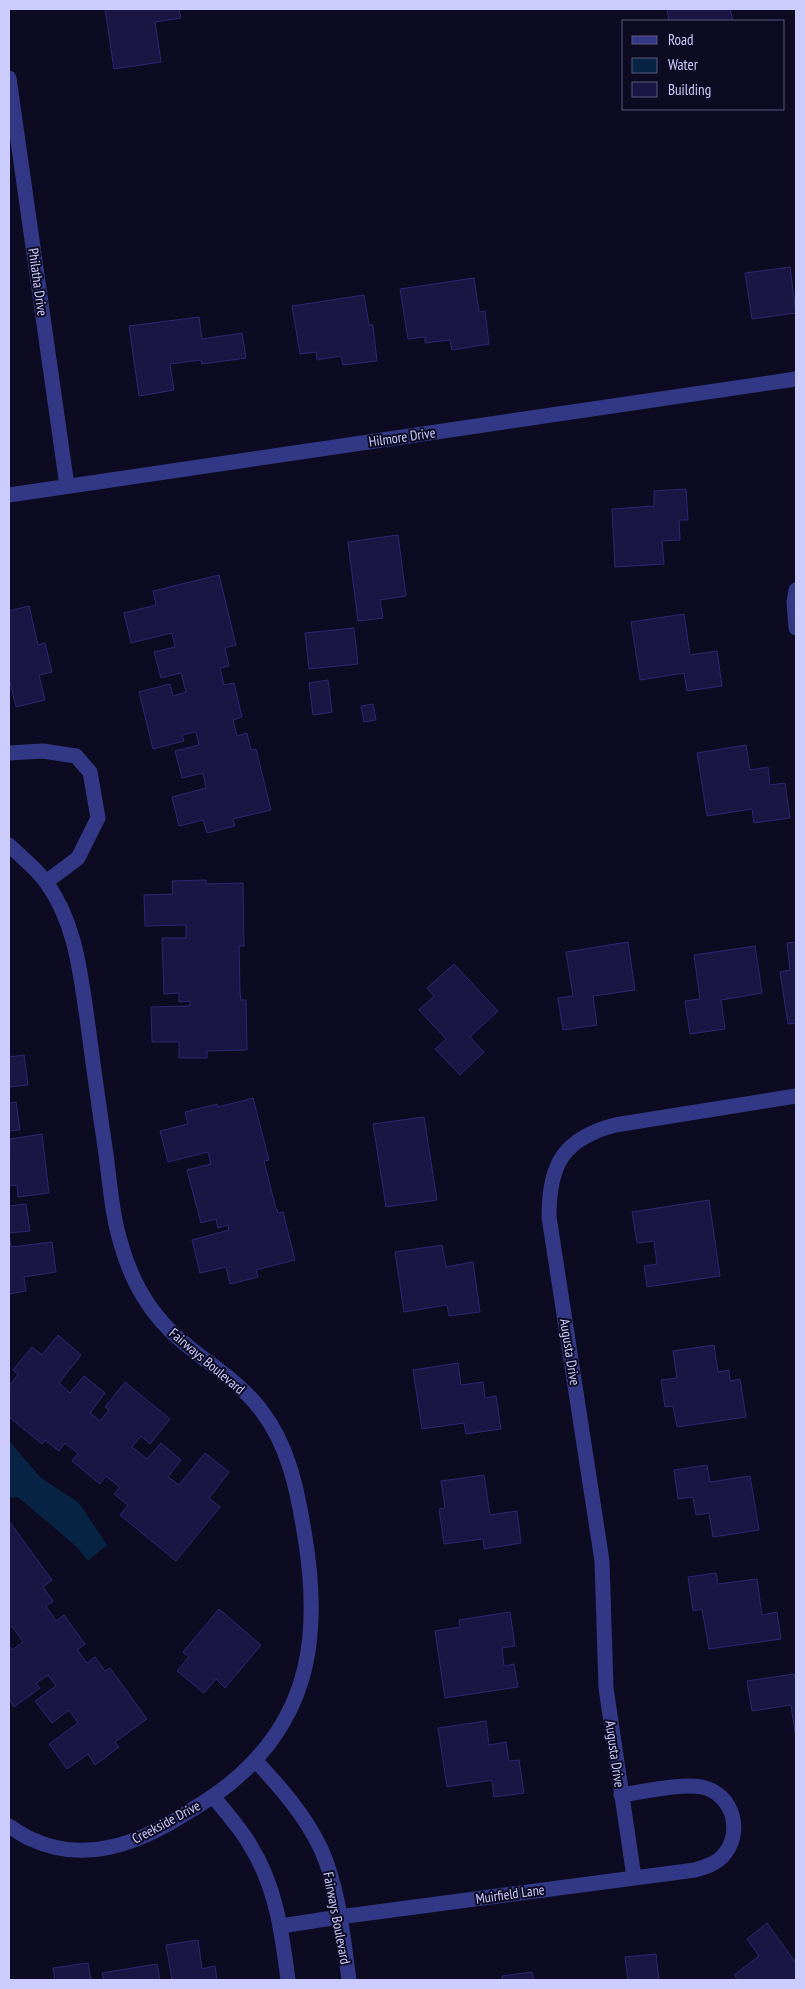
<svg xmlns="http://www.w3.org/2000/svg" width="805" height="1989" viewBox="0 0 805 1989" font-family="'PT Sans Narrow',sans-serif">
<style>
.water{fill:#072445}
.building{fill:#1a1644;stroke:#2d2672}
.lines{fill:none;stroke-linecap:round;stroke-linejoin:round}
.minor{stroke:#323885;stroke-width:15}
.labels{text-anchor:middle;stroke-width:4;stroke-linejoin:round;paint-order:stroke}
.street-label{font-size:14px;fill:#cdccff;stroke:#0d0b22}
</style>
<rect width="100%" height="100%" fill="#0d0b22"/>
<path class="water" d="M9,1441L41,1478L79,1503L107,1545L88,1561L77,1547L18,1497L9,1498Z"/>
<path class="building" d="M105,9H179L181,18L155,22L161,62L114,69Z
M667,9H730L733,21H669Z
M790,267L796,313L752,319L745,273Z
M474,278L479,312L485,311L489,344L452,350L450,340L425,343V337L408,339L400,289Z
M364,295L369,325H373L377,361L343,365L341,356L317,360L316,352L300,354L292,306Z
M199,317L202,339L242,333L246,358L202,364L201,360L170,364L174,390L139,396L129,326Z
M686,489L688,520H679L680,540L662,541L664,564L615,567L612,509L654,506V491Z
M398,535L406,596L380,600L383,618L358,621L348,542Z
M219,575L236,645L225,648L229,666L220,668L224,685L234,683L242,717L233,720L237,736L247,733L251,750L256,749L271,810L233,819L235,826L207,833L203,820L179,826L172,797L206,788L203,773L182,778L175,751L199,745L196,732L182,735L184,741L153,749L139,692L170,684L173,696L186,692L181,673L161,678L154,652L175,647L172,633L131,643L124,613L156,605L153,591Z
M29,606L38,645L45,643L52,672L39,675L45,700L16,707L9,678V611Z
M684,614L690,655L717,651L722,686L687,691L684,673L640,680L631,622Z
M354,628L358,664L309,669L305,633Z
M328,680L332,712L313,715L309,683Z
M373,704L376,720L364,722L361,706Z
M746,745L750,770L768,767L770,785L785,783L790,818L754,823L752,809L707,816L697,753Z
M206,880V884L243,883L244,946H239L240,992L241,1000H246L247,1050L207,1051V1058H179V1042H152L151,1007L190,1006V1001L179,1002V993L164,994L162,938H186V925L145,926L144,895L173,894L172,881Z
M628,942L635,990L593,996L597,1025L563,1030L558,998L573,996L566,952Z
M796,942V1023L788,1024L780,972L790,970L787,943Z
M755,946L762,993L721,1000L725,1029L690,1034L685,1001L700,999L694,955Z
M454,964L498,1011L470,1037L484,1052L460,1075L435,1049L446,1039L419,1010L434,996L427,988Z
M24,1055L28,1085L9,1087V1057Z
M253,1098L269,1160L264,1161L275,1205L278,1213L283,1212L295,1260L256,1270L258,1277L230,1284L226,1267L200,1273L192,1240L229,1230L228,1225L218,1228L216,1219L201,1223L187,1170L211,1164L208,1152L168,1162L160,1131L188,1124L185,1112L217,1104L218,1107Z
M16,1102L20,1130L9,1131V1103Z
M424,1117L437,1200L386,1207L373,1124Z
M42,1134L49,1193L18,1197L17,1185L9,1186L10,1139Z
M709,1200L720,1276L647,1287L644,1266L657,1264L654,1241L637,1243L632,1212Z
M26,1204L30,1231L9,1233L11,1247L52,1242L56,1272L24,1277L26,1291L9,1294V1206Z
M442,1245L446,1267L473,1262L480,1312L449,1316L447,1305L404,1312L395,1252Z
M58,1335L81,1355L59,1383L70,1393L84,1376L105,1393L90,1413L100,1421L109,1410L105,1407L125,1382L170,1419L150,1444L141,1436L132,1447L147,1459L161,1443L181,1460L168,1477L179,1485L205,1453L229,1472L209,1498L220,1507L176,1561L120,1515L128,1505L114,1494L120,1487L106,1476L100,1484L72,1461L78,1453L65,1443L59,1451L45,1440L42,1444L9,1417V1386L18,1374L13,1370L32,1347L42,1355Z
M714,1345L718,1372L729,1370L730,1381L740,1379L746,1417L677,1427L673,1406L665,1407L661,1380L677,1378L673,1351Z
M458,1363L461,1385L483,1382L485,1398L496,1396L501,1429L466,1434L464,1423L422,1429L413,1370Z
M707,1465L710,1482L750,1476L759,1530L713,1537L709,1513L696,1515L693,1497L678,1499L674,1470Z
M484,1475L490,1515L517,1511L521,1543L484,1549L483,1539L444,1544L439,1509L445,1508L441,1481Z
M9,1521L52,1580L43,1587L53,1601L46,1606L56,1621L64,1615L85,1644L77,1650L87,1663L95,1657L105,1671L110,1668L147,1719L115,1742L119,1747L95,1765L88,1754L67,1769L49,1744L78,1723L69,1710L52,1723L35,1701L56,1686L48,1675L36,1683L40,1688L14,1707L9,1699V1645L12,1650L23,1642L12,1626L9,1629Z
M716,1573L718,1584L757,1579L762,1615L777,1612L781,1639L709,1649L702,1609L693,1611L688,1577Z
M219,1609L261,1645L225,1688L216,1679L204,1693L177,1671L189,1657L183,1652Z
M510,1612L515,1646L502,1648L504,1666L514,1664L518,1687L445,1698L435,1631L460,1627L459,1620Z
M794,1674V1676H796V1739L791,1705L752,1711L747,1681Z
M486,1721L489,1745L506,1742L509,1761L519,1760L524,1793L494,1797L492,1780L447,1787L438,1728Z
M767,1923L796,1963V1980H738L734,1975L759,1956L747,1939Z
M198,1940L202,1969L215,1966L217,1980H172L166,1945Z
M656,1954L659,1980H628L625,1957Z
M88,1963L91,1980H55L53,1968Z
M157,1964L160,1980H104L102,1973Z
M532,1972L534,1980H503L502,1976Z"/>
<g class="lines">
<path class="minor" d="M9,78L67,486
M9,495L796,379
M796,590L794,602L796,628
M9,753L43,751L76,756L90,772L98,818L78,858L46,882
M9,845C21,857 36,868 46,882C75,922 80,970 87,1018C93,1063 99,1108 106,1154C110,1184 112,1215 121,1244C131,1280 149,1312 177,1337C205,1362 238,1380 261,1410C288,1445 297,1488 304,1531C321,1629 313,1714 233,1781C218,1794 201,1804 185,1814C138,1844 84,1864 31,1839C23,1836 16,1830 9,1826
M255,1760C280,1787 305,1815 321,1849C339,1889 343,1937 349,1980
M213,1796C225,1812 240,1827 250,1845C276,1886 282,1933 288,1980
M634,1877L606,1688L602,1561L549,1217C549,1164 563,1139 615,1125L796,1096
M281,1926L339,1917L695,1870C705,1867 715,1864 722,1857C744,1834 734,1794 702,1787C681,1783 643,1792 621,1795"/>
</g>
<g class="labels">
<g class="street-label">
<text transform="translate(38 282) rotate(82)" y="5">Philatha Drive</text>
<text transform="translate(402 437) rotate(-8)" y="5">Hilmore Drive</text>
<text transform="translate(570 1352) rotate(81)" y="5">Augusta Drive</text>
<text transform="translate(207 1361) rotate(40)" y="5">Fairways Boulevard</text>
<text transform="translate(615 1754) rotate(82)" y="5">Augusta Drive</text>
<text transform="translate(166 1822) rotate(-28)" y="5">Creekside Drive</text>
<text transform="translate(510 1894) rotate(-8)" y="5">Muirfield Lane</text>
<text transform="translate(337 1918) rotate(79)" y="5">Fairways Boulevard</text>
</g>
</g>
<rect width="805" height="1989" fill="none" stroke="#cdccff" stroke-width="20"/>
<rect x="622" y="20" width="162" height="90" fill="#0d0b22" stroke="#5a587a"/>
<rect x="632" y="36" width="25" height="8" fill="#323885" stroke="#5a587a"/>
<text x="668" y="45" font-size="15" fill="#cdccff">Road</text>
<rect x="632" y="58" width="25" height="15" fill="#072445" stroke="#5a587a"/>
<text x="668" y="70" font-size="15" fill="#cdccff">Water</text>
<rect x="632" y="82" width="25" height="15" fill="#1a1644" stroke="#5a587a"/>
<text x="668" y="95" font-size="15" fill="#cdccff">Building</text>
</svg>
